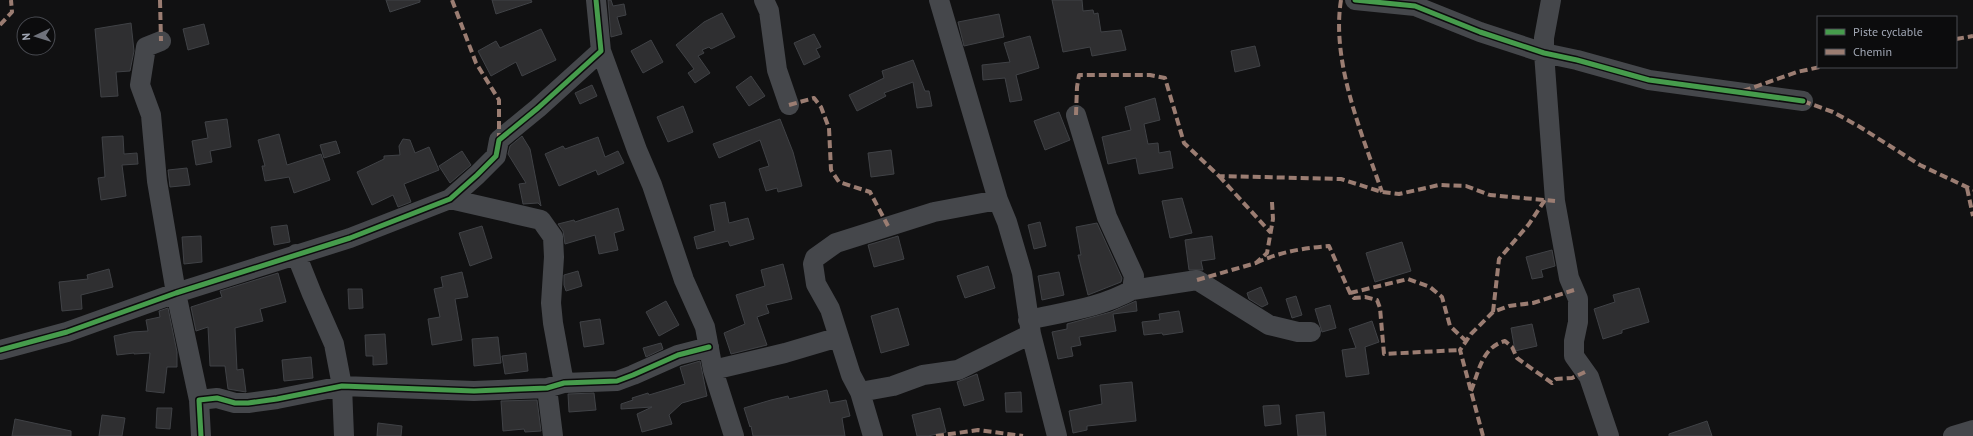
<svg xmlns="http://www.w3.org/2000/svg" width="1973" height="436" viewBox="0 0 1973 436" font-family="'PT Sans',sans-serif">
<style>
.building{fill:#2f2f31;stroke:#404246}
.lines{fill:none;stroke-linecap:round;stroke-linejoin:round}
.minor{stroke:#45474b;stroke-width:20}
.quiet{stroke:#9b7d72;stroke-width:4;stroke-dasharray:8 4;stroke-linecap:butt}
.cycleway-casing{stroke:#0c0c0d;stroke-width:8}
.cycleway{stroke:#469c4c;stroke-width:5}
</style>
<rect width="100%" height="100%" fill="#111112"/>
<path class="building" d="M386,0H420V2L390,12Z
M492,0H531L532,2L496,14Z
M608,0H611L613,6L624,4L626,15L617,17L622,34L611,37Z
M1052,0H1082L1083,11L1093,10L1094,14L1098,13L1101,32L1121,30L1126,50L1092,56L1090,47L1063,52Z
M722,13L735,37L711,49L709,47L702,50L704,53L698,56L710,73L695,83L688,73L694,69L676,45L704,22Z
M999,14L1004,37L964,46L958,22Z
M131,23L134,51L130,71L116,72L118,96L101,97L95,29Z
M204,24L209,44L188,50L183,29Z
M541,29L556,60L522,76L516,62L491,76L478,51L496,41L500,48Z
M814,34L821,47L816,49L820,57L804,65L794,43Z
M1030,36L1039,68L1016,75L1022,100L1010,102L1005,78L983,80L982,65L1010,62L1004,43Z
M651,40L663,62L643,73L631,51Z
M1255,46L1260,66L1235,72L1231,51Z
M913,60L925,91H929L932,106L917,108L913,82L884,93L886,96L857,111L849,95L884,78L882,71Z
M751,76L765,96L749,106L736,87Z
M592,85L597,96L580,104L575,93Z
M1155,98L1160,120L1144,124L1148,144L1158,143L1159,153L1170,151L1173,168L1139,174L1136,158L1108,164L1102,137L1131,130L1125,107Z
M683,106L693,132L668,142L657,117Z
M1059,112L1070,140L1045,150L1034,121Z
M227,119L231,147L210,151L212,162L196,165L192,141L208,138L205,122Z
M780,119L793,152L802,186L778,192L777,188L766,191L759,169L769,166L760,140L719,158L713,144Z
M279,134L287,165L321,154L330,180L294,193L289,177L265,181L262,166H265L258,140Z
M123,136L124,154L137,153L138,164L122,165L126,196L101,200L98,178L105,177L102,137Z
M522,136L530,149L541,206L538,203L523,204L519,184L526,183L508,154L510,146Z
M598,137L605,157L618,151L624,163L598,175L596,170L559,186L545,154L563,146L565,149Z
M403,139L410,140L415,153L429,147L439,170L404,184L411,202L398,207L393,195L372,205L357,172L384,159V156L400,155L399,146Z
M336,141L340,153L324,158L320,145Z
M891,150L894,174L871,177L868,153Z
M462,151L471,165L450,183L439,166Z
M187,168L190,185L170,187L168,170Z
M1182,198L1192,233L1170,238L1162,201Z
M725,202L729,223L748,218L754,239L730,246L728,241L697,249L694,237L715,231L710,205Z
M618,208L624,230L614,233L618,250L599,254L595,235L565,244L563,231L558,224L574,220L575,222Z
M1040,222L1046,246L1034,249L1028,225Z
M1097,223L1122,278L1121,282L1088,295L1078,255H1081L1076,227Z
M287,225L290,242L274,245L271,227Z
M482,226L492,258L470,266L459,233Z
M201,236L202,262L184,264L182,237Z
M898,236L904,259L874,267L868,245Z
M1212,236L1215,259L1201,261L1203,270H1189L1185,240Z
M1402,242L1411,271L1375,282L1366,253Z
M1552,250L1555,266L1541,270L1543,277L1532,279L1526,257Z
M783,264L792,299L766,305L769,313L757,317L767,345L731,354L724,333L745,324L736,295L765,286L761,270Z
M988,266L995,288L965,298L957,276Z
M109,269L113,287L81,295L82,309L62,311L59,282L88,279L87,275Z
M578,271L582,286L566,291L564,285V275Z
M462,272L468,297L455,299L462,340L432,345L428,319L440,317L434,289L443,287L441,277Z
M1059,272L1064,295L1042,300L1038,276Z
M278,273L286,302L260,309L263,321L235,328L237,370L243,369L246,392L228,389L225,366H210L208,327L196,331L191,307L222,297L220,291Z
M1261,287L1268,304L1262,307L1249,299L1247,293Z
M1639,288L1649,322L1622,330V333L1603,339L1594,309L1615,302L1613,295Z
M348,289H362L363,308L349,309Z
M1296,296L1302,315L1292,318L1286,299Z
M666,301L679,325L659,336L646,312Z
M1136,301L1137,311L1113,314L1116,331L1079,337L1081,345L1071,347L1073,356L1058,359L1052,332L1067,329V324L1111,312Z
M1330,305L1336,328L1322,332L1315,309Z
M168,308L177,352V367H167L164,393L146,391L150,353L134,354V353L117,355L114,336L132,332L148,331L146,320L160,317L159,311Z
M898,308L909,345L881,353L871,316Z
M1179,311L1183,332L1163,335L1162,333L1144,335L1142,322L1160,320L1159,314Z
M600,319L604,344L584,347L580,322Z
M1372,321L1379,342L1365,347L1369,374L1346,377L1342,350L1356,348L1349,329Z
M1532,324L1537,346L1515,351L1511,328Z
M385,334L387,364L373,365V356H366L365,335Z
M498,337L501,363L474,366L472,339Z
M661,343L663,349L646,357L643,348Z
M526,353L528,371L505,374L502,356Z
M311,357L313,378L284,381L282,360Z
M700,361L707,396L682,403L669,415L672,424L642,432L637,414L652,407L621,409V404L633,400L632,398L648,393L649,395L685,384L680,367Z
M977,374L984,400L964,406L957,382Z
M1132,382L1136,421L1087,426V430L1073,433L1069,411L1102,404L1100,385Z
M827,390L830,403L846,400L850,416L842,418L845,436H753L751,426L750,427L744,408L771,400L788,396L789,399Z
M1021,392L1022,412H1006L1005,393Z
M594,393L596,410L569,412L568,394Z
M537,400L541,431L525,432L524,429L503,431L501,401Z
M1279,405L1281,424L1265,426L1263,406Z
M157,408H172L170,429L156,428Z
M940,408L946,432L928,436H917L912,415Z
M1324,412L1326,436H1298L1296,415Z
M102,415L125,418L122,436H99Z
M15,419L71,431V436H12Z
M1707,421L1712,436H1669V434Z
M378,423L402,426L401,436H377Z"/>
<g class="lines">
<path class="minor" d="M764,0L769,11L777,70L789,105
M939,0L998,200L1007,222L1022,273L1031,334L1057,436
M1355,0L1415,6L1480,32L1544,53L1577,60L1649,80L1803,101
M1551,0L1544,38V53L1555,201L1569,278L1578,299V322L1574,341V356L1589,377L1609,436
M161,41L146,47L140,85L151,115L157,181L176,293L199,400
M601,51L637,150L652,185L684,280L705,327L713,370L734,436
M450,199L541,220L553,237L554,257L551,303L553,323L564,383
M296,254L312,294L334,344L342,386L344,436
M1132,290L1197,280L1269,325L1298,332H1311
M1028,320C1063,312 1100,308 1132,290L1134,276L1107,217L1076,115
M0,350L67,332L176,293L350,238L450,199L477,175L496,156L499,140L538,108L601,51L596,0
M713,370L785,353L839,337
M547,388L553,436
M860,392L893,386L923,375L958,370L1031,334
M201,436L199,400L217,398L235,403H248L277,399L342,386L474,391L547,388L564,383L617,381L633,375L678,355L709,347
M873,436L860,392L851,375L830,309L816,284L813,264L815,258L836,243L934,212L998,200
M1953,436L1973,430"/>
<path class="quiet" d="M160,0L161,41
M452,0L476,63L499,100V140
M1341,0C1331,62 1362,134 1382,192
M0,25L12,12L11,0
M1956,39L1973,36
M1743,91L1797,72L1820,67
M1803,101L1833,112L1860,127L1920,165L1973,190
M789,105L814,98L821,107L829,128L831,170L839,182L870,192L888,226
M1076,115L1077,87L1079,75H1150L1165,78L1184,143L1219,176L1341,179L1382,192L1399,194L1439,185L1466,186L1490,195L1555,201
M1219,176L1271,233
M1967,188L1973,216
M1256,263C1279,252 1304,248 1329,246L1350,293L1354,298L1365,297L1377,300L1380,308L1384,354L1460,350
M1197,280L1256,263L1267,253L1273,219L1272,202
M1350,293L1408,279L1430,287L1442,297L1450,326L1466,341
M1493,312L1499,259L1529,224L1545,200
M1471,391C1479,371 1482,347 1505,341L1512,347L1517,358L1552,383L1556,379L1572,378L1585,372
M936,436L978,430L1023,436
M1483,436L1460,350L1471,334L1493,312L1509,306L1533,303L1574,290"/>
<g class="cycleway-casing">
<path id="cycleway" d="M1355,0L1415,6L1480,32L1544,53L1577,60L1649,80L1803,101
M0,350L67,332L176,293L350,238L450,199L477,175L496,156L499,140L538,108L601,51L596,0
M201,436L199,400L217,398L235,403H248L277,399L342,386L474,391L547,388L564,383L617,381L633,375L678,355L709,347"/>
</g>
<use href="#cycleway" class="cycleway"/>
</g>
<rect x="1817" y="16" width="140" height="52" fill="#0c0c0d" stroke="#484a50"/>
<rect x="1825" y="29" width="20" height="6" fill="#469c4c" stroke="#484a50"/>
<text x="1853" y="36" font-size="12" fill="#a1a7b4">Piste cyclable</text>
<rect x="1825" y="49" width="20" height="6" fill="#9b7d72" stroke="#484a50"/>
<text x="1853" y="56" font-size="12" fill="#a1a7b4">Chemin</text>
<g transform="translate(36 36) rotate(266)"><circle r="19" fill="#0c0c0d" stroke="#484a50"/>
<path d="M0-3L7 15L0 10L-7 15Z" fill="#6f727b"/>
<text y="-6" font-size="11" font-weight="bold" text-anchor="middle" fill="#a1a7b4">N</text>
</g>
</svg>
